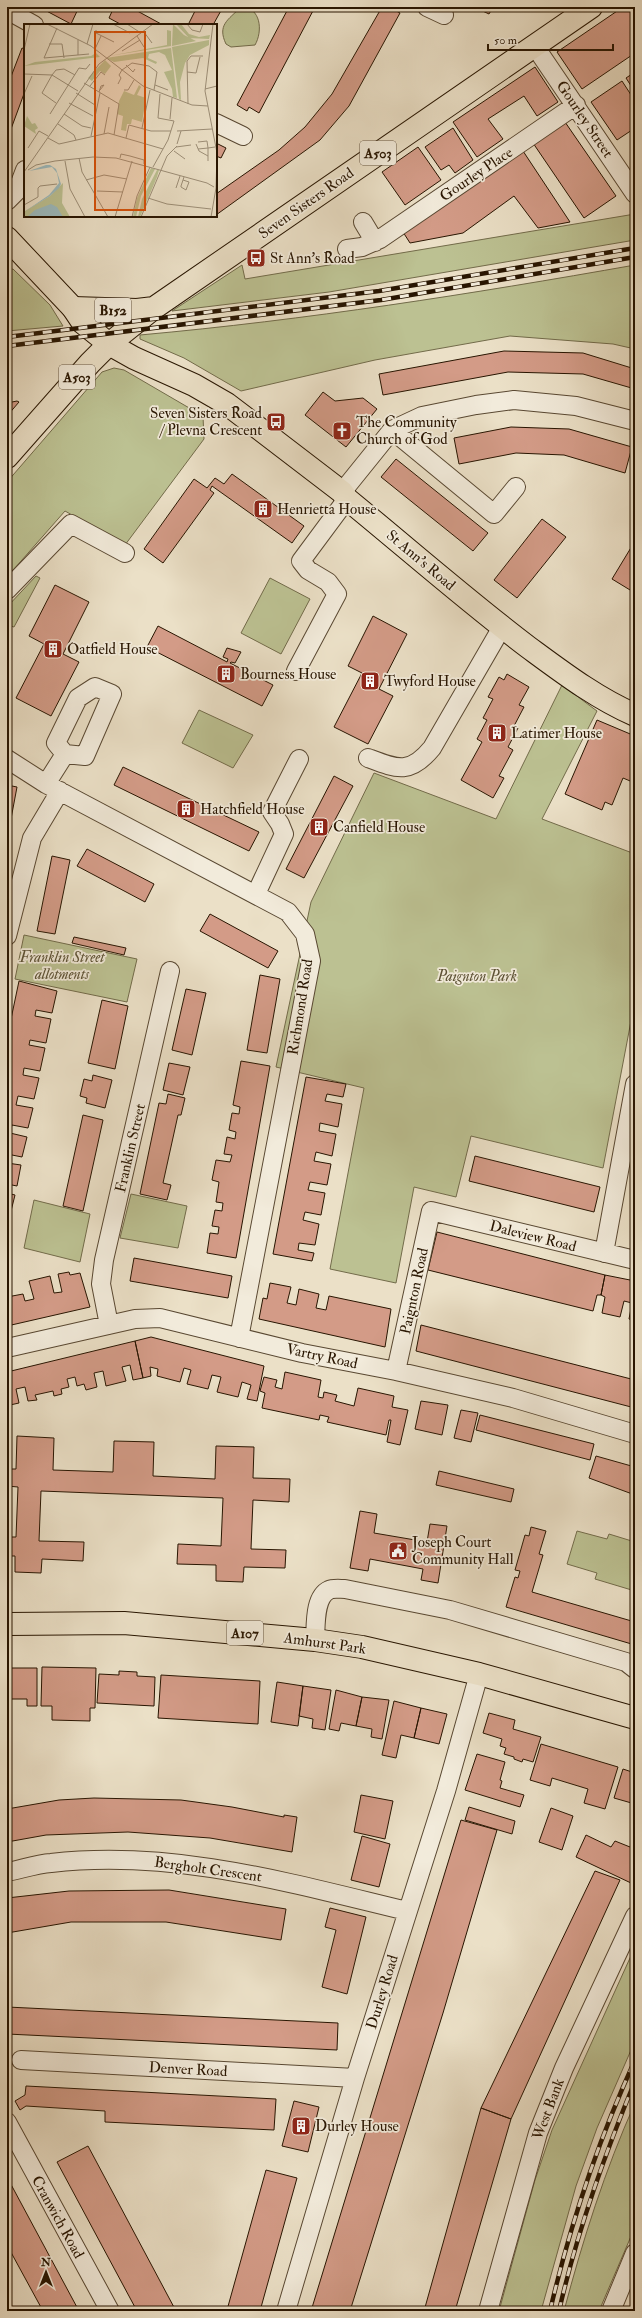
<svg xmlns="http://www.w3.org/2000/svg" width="642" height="2318" viewBox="0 0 642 2318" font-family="'IM FELL Double Pica',serif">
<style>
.green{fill:#bcc192;stroke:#726b4a}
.building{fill:#d39b87;stroke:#281501}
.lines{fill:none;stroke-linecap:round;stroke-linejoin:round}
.minor-casing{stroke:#594832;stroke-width:20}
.major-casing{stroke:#281501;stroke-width:24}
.highway-casing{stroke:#281501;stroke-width:24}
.minor{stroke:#f2ebdb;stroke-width:18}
.major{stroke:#ebe0c7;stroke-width:22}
.highway{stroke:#ebe0c7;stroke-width:22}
.rail-casing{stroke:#281501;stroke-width:4.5}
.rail{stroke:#f2ebdb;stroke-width:3;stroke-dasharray:9;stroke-linecap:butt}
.labels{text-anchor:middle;stroke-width:3.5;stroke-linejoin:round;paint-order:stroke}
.shield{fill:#f2ebdb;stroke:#655542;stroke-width:1}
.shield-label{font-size:14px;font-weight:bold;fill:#281501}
.street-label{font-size:15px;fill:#281501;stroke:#f2ebdb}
.poi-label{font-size:15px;fill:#281501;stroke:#f2ebdb;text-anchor:start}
.park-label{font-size:15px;font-style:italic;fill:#5c5134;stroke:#f2ebdb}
.inset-road{fill:none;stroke:#9d8f78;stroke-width:1}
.view{fill:#d5520b;fill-opacity:0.15;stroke:#d5520b;stroke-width:2}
.inset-edge{fill:none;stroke:#281501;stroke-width:2}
</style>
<rect width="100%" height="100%" fill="#ebe0c7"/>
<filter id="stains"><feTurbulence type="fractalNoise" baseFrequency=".005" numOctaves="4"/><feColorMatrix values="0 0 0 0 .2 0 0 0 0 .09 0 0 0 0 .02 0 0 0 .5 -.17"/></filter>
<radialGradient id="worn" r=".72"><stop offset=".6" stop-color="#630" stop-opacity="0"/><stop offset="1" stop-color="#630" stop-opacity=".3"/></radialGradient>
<path class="green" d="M241,7C261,7 263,31 255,45L231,47L226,44C217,25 228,20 241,7Z
M635,214V240L329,292L172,311L242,265L245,279Z
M635,265V349L613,344L510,336L375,360L241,391L184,358L140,339V335C306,320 471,294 635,265Z
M13,269L50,305L63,326L7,331V270Z
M114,368L124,370L203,416L204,439L125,545L65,511L7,577V482L102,372Z
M36,576L40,578L14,627L7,625V607Z
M270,578L310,599L281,654L241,633Z
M562,685L597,711L542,819L635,854V1000L603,1168L471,1136L456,1197L414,1187L396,1283L330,1269L364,1088L276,1067L311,902L374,773L496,819Z
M199,710L253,735L233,768L182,743Z
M24,935L137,959L127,1002L15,979Z
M131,1194L187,1206L178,1248L120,1238Z
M34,1200L90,1214L80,1262L24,1248Z
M577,1531L607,1539L609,1534L635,1542V1591L595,1579L597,1573L567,1564Z
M635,1947V2041L597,2128L576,2186L541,2311H499L535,2180L552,2130Z
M635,2103V2227L599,2311H564C583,2239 605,2170 635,2103Z"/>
<path class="building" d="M39,7H79L71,24Z
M114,7H130L163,25H122L109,18Z
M197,7H223L213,25H188Z
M289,7H315L259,113L249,107L247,111L237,105Z
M382,7H389L400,13L349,106L320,140L216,215V194L279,150L305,127L332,94Z
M474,7H493L489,14Z
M623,7H630L635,15V53L582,89L557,52Z
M22,48L25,49V91L11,129L7,128V87Z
M535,67L558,102L537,116L524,96L488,119L503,139L477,157L453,122Z
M635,72V92L626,78Z
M622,81L635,101V128L617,140L591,102Z
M565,122L616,196L584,218L533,143Z
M453,128L473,160L455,173L449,165L441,170L425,147Z
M216,143L226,148L221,158L216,156Z
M418,147L441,180L405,205L382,172Z
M523,151L570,222L538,228L514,196L463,233L410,243L403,232Z
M504,351L583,353L635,369V389L583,374L508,372L383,395L379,374Z
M323,392L335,401L363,398L377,409L346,447L305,415Z
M17,401L19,402L7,416V403Z
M511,427L569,429L632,447L625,473L564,455L516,453L459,464L454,438Z
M396,459L488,533L473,551L381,477Z
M232,474L304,526L292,543L212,486L210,490L214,493L163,563L144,549L194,479L207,488L215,478L224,484Z
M542,519L566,537L517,598L494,580Z
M635,541V593L612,579Z
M55,585L89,602L63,654L79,662L51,716L16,698L44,644L29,636Z
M373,616L407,634L379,689L393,696L368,744L334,727L362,673L348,666Z
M158,626L227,662L228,659L223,657L227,648L241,652L235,663L231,662L230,663L273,685L262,706L147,647Z
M507,674L529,687L519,705L524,707L514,726L518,728L508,747L513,750L499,776L504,778L493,798L461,780L482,742L477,739L487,720L483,718L493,699L488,697L499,677L504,680Z
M597,720L635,736V783L623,778L612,805L605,802L602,810L565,794Z
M123,767L259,832L249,851L114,785Z
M334,776L353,786L304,878L286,869Z
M7,785L17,787L7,840Z
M87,849L154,884L145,902L77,866Z
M52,856L70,860L55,934L37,931Z
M210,914L278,951L268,968L200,931Z
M74,937L126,948L124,955L72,943Z
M260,975L280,979L267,1053L247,1050Z
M19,981L57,991L52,1013L36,1010L35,1016L51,1019L46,1043L30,1040L29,1045L45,1048L40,1071L24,1068L23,1075L39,1078L34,1099L18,1096L16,1105L33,1108L28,1128L12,1125L10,1133L27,1137L22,1157L7,1154V1038Z
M186,989L206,993L192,1055L172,1050Z
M102,1000L128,1006L115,1069L88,1063Z
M241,1061L270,1066L236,1258L207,1253L210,1233L218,1234L219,1227L212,1226L215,1210L222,1211L223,1203L216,1202L219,1182L212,1180L216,1160L230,1162L232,1155L224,1154L227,1137L235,1139L236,1132L229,1130L232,1113L239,1114L240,1107L233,1105Z
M169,1063L190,1067L183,1095L163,1090Z
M93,1075L112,1080L105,1108L86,1103L87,1098L80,1096L84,1079L92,1081Z
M306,1077L346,1084L343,1097L327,1094L325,1101L342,1104L338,1127L320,1123L319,1131L336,1134L332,1156L316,1152L314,1161L331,1164L327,1185L310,1182L308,1190L325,1193L321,1215L305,1212L303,1220L319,1224L315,1245L299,1243L298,1250L314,1253L312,1261L273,1254Z
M168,1094L185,1098L181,1115H178L163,1183L171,1185L167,1200L140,1194L159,1103L166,1104Z
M83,1115L103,1120L83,1211L63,1206Z
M475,1156L600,1187L594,1212L469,1181Z
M7,1163L21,1165L17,1186L7,1184Z
M7,1193L15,1195L10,1215L7,1214Z
M437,1232L605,1275L601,1295H597L593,1311L428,1270Z
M134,1258L232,1276L228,1298L130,1281Z
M69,1272L70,1275L80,1273L90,1307L7,1326V1297L23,1294L25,1301L34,1299L29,1281L50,1276L54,1293L62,1292L58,1274Z
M605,1275L635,1281V1321L629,1319L632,1303L624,1301L620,1317L602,1313L605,1297L601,1295Z
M270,1283L291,1287L287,1303L296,1305L299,1289L319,1294L316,1308L326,1310L329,1296L391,1309L385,1347L259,1319L263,1298L267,1299Z
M421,1325L635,1380V1408L416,1351Z
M151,1337L264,1366L257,1401L247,1399L251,1385L242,1382L238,1397L217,1392L221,1377L212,1375L208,1389L187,1384L191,1370L184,1368L180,1382L157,1376L158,1369L150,1367L151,1376L143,1378L135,1341Z
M135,1341L143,1378L133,1380L130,1365L122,1367L126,1381L106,1386L103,1371L94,1373L97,1387L86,1390L84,1384L77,1386L75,1377L67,1379L69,1387L61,1389L62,1394L54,1396L53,1391L35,1395L37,1400L28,1401L25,1387L16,1389L19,1403L10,1405L9,1403H7V1372Z
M285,1372L321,1380L318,1397L323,1398L324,1392L337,1395L335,1401L354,1406L358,1388L394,1396L392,1407L408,1410L400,1445L387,1442L391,1420H389L386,1435L327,1422L329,1417L320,1415L319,1420L262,1408L265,1393L260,1391L264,1377L277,1380L275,1387L282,1389Z
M421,1401L448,1405L442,1435L415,1429Z
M461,1410L478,1413L471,1442L454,1438Z
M480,1415L594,1444L590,1460L476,1430Z
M17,1436L54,1438L53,1470L113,1472L114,1441L154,1442L153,1476L215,1479L216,1446L254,1447L253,1478L290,1479L289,1502L253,1500L251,1549L286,1550L285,1568L244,1567L243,1582L216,1581V1565L177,1564L178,1544L221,1546L223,1498L41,1491L39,1541L84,1542L83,1561L42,1559L41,1573L15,1572V1556H7V1537H16L18,1487L7,1486V1469H16Z
M596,1456L635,1467V1495L589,1478Z
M439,1471L514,1489L511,1502L436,1485Z
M360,1511L377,1514L374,1533L427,1542L430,1524L447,1526L438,1583L421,1580L423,1569L370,1559L368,1571L350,1568Z
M531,1527L546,1531L539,1554L543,1555L532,1592L635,1622V1645L506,1607L515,1577L518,1578L520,1571L515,1570L525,1535L529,1536Z
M42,1667L96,1668L95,1708H90V1721L52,1720V1706H41Z
M7,1668H37V1706H27V1699H7Z
M119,1671L137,1672V1676L155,1677L154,1706L97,1703L99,1674L119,1675Z
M161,1675L260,1681L258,1724L158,1718Z
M277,1682L303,1686L298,1726L271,1722Z
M303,1686L331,1690L325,1730L312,1728L313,1719L299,1716Z
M336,1690L362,1697L356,1726L341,1723L339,1731L329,1729Z
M362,1697L389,1700L382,1739L371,1737L372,1729L356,1726Z
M394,1701L421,1708L414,1738L401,1735L396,1758L382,1755Z
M421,1708L447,1714L439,1744L414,1738Z
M489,1713L515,1720L513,1729L541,1737L533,1762L523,1759L522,1762L514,1759V1757L504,1754L506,1748L500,1746L502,1739L483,1733Z
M541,1744L618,1767L605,1809L584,1803L588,1789L552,1778L550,1786L530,1780Z
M477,1754L505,1762L500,1780L502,1781L500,1788L524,1795L520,1807L465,1790Z
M623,1769L635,1773V1804L614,1798Z
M361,1795L393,1801L385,1839L354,1832Z
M94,1798L181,1800L232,1807L284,1817V1815L297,1817L292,1852L210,1838L128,1832L46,1835L7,1842V1809L59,1800Z
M469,1807L515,1821L512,1834L465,1820Z
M551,1808L573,1816L562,1850L539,1842Z
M461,1820L497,1830L443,2013L350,2311H311Z
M586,1835L611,1847L615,1841L635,1849V1876L631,1883L576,1857Z
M362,1836L390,1844L379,1887L351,1880Z
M595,1871L620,1880L511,2119L481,2108Z
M169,1890L286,1909L281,1940L166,1922H71L7,1933V1898L69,1891Z
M330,1908L366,1917L347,1994L322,1987L336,1930L325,1927Z
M7,2007L338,2023L337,2050L7,2034Z
M26,2086L276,2099L274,2130L105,2122V2111L26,2106L20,2110L15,2101L25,2095Z
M294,2101L319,2107L308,2152L282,2146Z
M481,2108L511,2119L455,2311H424Z
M88,2146L176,2311H137L57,2162Z
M266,2170L297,2178L260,2311H232L227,2310Z
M7,2177L79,2311H43L7,2245Z"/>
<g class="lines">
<g class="minor-casing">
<path id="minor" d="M427,7L444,15
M7,10L34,25
M534,45L635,194
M216,123L243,136
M7,201L17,191L25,170
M363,222L375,242
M347,249L362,247L380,239L576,105
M392,430L494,514L516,487
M342,492L392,430L422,416L476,405L514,400L576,406L635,421
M7,590L71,524L125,553
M296,671L337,594L328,582L308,570L301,561L347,499
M368,758C397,769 410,775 432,748L502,627
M7,759L46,784L288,912L305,934L311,961L239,1338
M46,784L65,754L56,743L78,698L95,687L112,694L85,756L65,754
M256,894L284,834L280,824L272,812L299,759
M7,936L32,838L60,791
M604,1253L635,1084
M109,1325L101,1284L104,1260L170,971
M7,1348L135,1319L160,1318L302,1353L396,1371L513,1398L635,1434
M396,1371L431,1211L635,1260
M315,1640C316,1625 314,1597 329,1590C333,1588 340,1589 345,1589L450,1610L626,1662L635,1669
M7,1872C22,1869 37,1864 51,1863C173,1849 290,1883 407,1911
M21,2060L355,2078
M7,2122L110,2311
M286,2311L355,2078L446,1791L479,1674
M488,2311L538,2133L564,2068L635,1916
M611,2311L635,2253"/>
</g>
<g class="major-casing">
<path id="major" d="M7,238L73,308L83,323L109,344L134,358L194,385L227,404L342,492L347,499C407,548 466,600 528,647C562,672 596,698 635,715
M7,1624L124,1623L315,1640L362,1647L479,1674L635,1718"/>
</g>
<g class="highway-casing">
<path id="highway" d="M73,308L137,310L154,308
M7,457L90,363L109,344L154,308L591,7"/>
</g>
<use href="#minor" class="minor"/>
<use href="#major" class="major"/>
<use href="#highway" class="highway"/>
<g class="rail-casing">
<path id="rail" d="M7,337L379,291L635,248
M7,346L381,300L635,257
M550,2311C570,2225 598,2141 635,2060
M559,2311C577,2232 604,2156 635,2081"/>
</g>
<use href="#rail" class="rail"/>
</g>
<defs>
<g id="bus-square" transform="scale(1)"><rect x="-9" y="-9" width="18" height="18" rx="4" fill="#8f2418" stroke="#f2ebdb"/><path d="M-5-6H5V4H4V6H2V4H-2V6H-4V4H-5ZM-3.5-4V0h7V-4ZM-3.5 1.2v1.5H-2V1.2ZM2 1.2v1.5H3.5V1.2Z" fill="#fff"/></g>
<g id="church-square" transform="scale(1)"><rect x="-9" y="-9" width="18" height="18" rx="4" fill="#8f2418" stroke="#f2ebdb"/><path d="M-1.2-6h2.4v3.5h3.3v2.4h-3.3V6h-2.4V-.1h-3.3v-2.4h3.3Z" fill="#fff"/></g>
<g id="building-square" transform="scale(1)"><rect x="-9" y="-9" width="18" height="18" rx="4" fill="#8f2418" stroke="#f2ebdb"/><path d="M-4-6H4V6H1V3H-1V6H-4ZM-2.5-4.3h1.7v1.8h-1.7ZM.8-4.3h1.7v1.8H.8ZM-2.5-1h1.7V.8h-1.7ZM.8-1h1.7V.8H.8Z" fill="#fff"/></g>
<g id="civic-square" transform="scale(1)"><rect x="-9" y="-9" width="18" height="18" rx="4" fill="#8f2418" stroke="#f2ebdb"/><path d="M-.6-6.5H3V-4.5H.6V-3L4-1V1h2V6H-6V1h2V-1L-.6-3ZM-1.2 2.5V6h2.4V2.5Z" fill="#fff"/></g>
</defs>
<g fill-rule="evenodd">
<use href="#bus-square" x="256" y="258"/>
<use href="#bus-square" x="276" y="422"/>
<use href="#church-square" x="342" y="431"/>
<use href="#building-square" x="263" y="509"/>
<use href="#building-square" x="53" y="649"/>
<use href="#building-square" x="226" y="674"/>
<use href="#building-square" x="370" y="681"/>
<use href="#building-square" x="497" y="733"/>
<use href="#building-square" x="186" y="809"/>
<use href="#building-square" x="319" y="827"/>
<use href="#civic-square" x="398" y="1551"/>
<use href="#building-square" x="301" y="2126"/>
</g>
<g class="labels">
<g class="shield">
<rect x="360" y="141" width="36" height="24" rx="3"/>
<rect x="95" y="298" width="36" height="24" rx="3"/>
<rect x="59" y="365" width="36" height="24" rx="3"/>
<rect x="227" y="1621" width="36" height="24" rx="3"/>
</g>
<g class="shield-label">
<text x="378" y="158">A503</text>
<text x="113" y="315">B152</text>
<text x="77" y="382">A503</text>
<text x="245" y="1638">A107</text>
</g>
<g class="street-label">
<text transform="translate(585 119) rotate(56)" y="5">Gourley Street</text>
<text transform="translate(476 174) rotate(-34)" y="5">Gourley Place</text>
<text transform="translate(306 203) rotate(-35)" y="5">Seven Sisters Road</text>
<text transform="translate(421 560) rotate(40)" y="5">St Ann's Road</text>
<text transform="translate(300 1007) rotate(-81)" y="5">Richmond Road</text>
<text transform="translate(130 1148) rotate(-77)" y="5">Franklin Street</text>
<text transform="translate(533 1236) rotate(14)" y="5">Daleview Road</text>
<text transform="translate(414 1291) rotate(-78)" y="5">Paignton Road</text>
<text transform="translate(322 1356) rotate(12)" y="5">Vartry Road</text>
<text transform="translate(325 1643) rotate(8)" y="5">Amhurst Park</text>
<text transform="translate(208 1869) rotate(8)" y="5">Bergholt Crescent</text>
<text transform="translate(382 1992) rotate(-73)" y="5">Durley Road</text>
<text transform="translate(188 2069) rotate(3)" y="5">Denver Road</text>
<text transform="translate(548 2109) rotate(-69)" y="5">West Bank</text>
<text transform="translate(58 2217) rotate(61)" y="5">Cranwich Road</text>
</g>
<g class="poi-label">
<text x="270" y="263">St Ann's Road</text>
<text x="262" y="418" text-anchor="end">Seven Sisters Road<tspan x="262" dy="17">/ Plevna Crescent</tspan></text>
<text x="356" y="427">The Community<tspan x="356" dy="17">Church of God</tspan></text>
<text x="277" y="514">Henrietta House</text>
<text x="67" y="654">Oatfield House</text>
<text x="240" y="679">Bourness House</text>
<text x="384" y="686">Twyford House</text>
<text x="511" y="738">Latimer House</text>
<text x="200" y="814">Hatchfield House</text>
<text x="333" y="832">Canfield House</text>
<text x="412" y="1547">Joseph Court<tspan x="412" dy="17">Community Hall</tspan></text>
<text x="315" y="2131">Durley House</text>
</g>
<g class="park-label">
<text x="62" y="962">Franklin Street<tspan x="62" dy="17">allotments</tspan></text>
<text x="477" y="981">Paignton Park</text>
</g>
</g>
<g transform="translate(24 24)">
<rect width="193" height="193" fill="#ebe0c7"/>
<path d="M149,0L160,11L172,17L148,22ZM152,0H157L165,10L175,13L186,11L185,15L165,14ZM143,6L147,7V22L85,32L143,21ZM185,16V21L166,31L161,39L156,58L157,76L155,75L148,23ZM147,24L153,74L149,73L148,65L140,48L148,46L141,31L135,28L125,30L124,34L133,38L132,40L119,34L90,38L82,34ZM72,29L76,33L0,42L11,38L67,32ZM81,36L87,42L81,50L76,47L68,57L64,54ZM115,61L117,63L113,71L122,74L118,98L108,95L107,100H103L102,107L97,106L99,92L93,90L95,77L100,67L110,71ZM3,92L8,100L11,99L14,104L11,106L12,110L0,102ZM127,144L131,145L117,172L112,193H109L113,174ZM133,146H135L133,153L116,193H114L118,175ZM39,159L38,179L46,193H0L1,187L26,172Z" fill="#bcc192"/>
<path d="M22,141H26L32,145L37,160L35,164L26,172L0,188L25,171L35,159L33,149L28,143L5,147ZM27,180L33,183L39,193H3L11,186Z" fill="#9cbbbf"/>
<path class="inset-road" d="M23,0L67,22L119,62L168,81L184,82M89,0L106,9M103,0L117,9M163,0L168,6L176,8L179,0M189,0L181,67L193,129M33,4L20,34L65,30M72,6V9L90,18M120,8L128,19M113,12L120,23M25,20H38L40,34M63,20L69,0M71,25L77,12M0,26L6,0M98,27L116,16M54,31V16M102,41L109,48L111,45M98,46L108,39L125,42L133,48L130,66M163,48L172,49L176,33M0,50L28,51M28,51L54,67M60,59L95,80L90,111M94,60L97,54L95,51L98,46M131,61L144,66M66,62L77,48L81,51M181,65L193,62M100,66H104L110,56M75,68L77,62L80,61L76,66M52,69L71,81M0,70L8,52M32,79L18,69L28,51L32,46L40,45L51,51M45,79L69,92M164,80L163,37L167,32H179M26,90L55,44L62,45L66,40M40,90L58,102L67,104M146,95L148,74M34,100L50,111L52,116M118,104L126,66M153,107L188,105M80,110L85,83M67,112L76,69M24,114L35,120L84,109L139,125M102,114L105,101L127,107H147M174,118L183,117L184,124L191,123M153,120L157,107M172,120L175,127L184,132M152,123L167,121M4,124L15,107L24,112M174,125L184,124V137M150,127L161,135M55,134L58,148L84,193M96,134L97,130L106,132L120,136V140M41,137L46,165L61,193M129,143L144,116L150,97L134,94L136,70M4,146L12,141L31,137L69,133L92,134L183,159L190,163M0,148L75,40L129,0M62,156L80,151L103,155M159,156L165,158L162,166L157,163V162L160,153M152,164L156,152M73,167L99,168M124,174L143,180L187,185M0,181L14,173V164L16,162L33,160M91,193L108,137M108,193L113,172L126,143M117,193L143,132L153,122M187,193L192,164L193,130"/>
<path class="view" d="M71,8H121V186H71Z"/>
<rect width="193" height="193" class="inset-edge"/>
</g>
<rect width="642" height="2318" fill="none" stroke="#ebe0c7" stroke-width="24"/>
<rect x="8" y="8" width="626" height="2302" fill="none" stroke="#281501" stroke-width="2"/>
<rect x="12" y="12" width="618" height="2294" fill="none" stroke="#281501"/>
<g transform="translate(46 2272)" stroke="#f2ebdb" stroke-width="3" paint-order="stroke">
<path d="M0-3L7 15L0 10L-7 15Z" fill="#281501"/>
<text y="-6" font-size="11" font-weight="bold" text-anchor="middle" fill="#281501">N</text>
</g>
<path d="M488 44v6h125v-6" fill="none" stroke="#281501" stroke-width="2"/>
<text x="494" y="44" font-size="12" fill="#281501" stroke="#f2ebdb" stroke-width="3" paint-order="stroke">50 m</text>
<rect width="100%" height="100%" filter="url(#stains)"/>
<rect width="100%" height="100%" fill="url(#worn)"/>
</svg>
